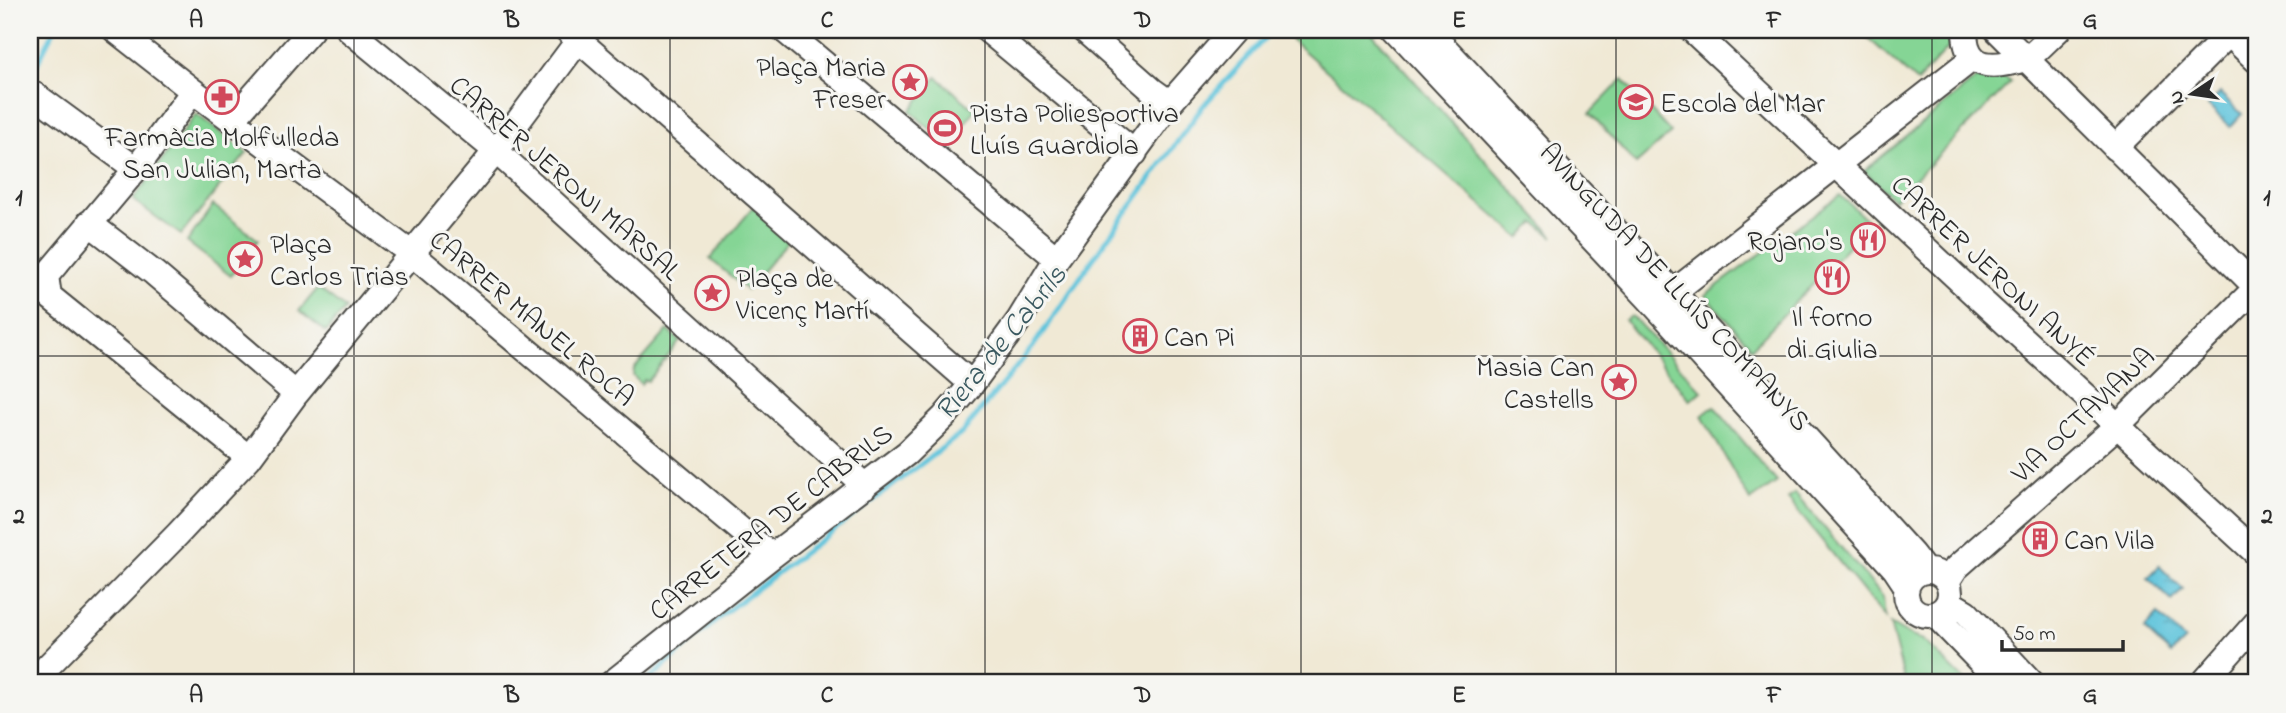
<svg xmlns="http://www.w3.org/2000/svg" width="2286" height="713" viewBox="0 0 2286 713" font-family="'Indie Flower',sans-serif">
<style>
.green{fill:#85d595;stroke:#588060;stroke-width:2}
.water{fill:url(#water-ripples);stroke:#447884;stroke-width:2}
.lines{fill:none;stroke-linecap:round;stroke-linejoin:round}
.stream{stroke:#5ec4dc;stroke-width:5}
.minor-casing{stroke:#494844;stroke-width:28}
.minor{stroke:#fff;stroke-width:24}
.grid{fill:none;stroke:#2b2b2b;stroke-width:2;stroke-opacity:0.55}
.labels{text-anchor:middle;stroke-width:6;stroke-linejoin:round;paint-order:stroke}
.poi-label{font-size:28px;fill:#2b2b2b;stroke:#f6f6f2;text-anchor:start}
.street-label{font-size:28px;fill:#2b2b2b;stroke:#f6f6f2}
.water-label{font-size:30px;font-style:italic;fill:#3a5960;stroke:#f6f6f2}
.neatline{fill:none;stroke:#2b2b2b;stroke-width:2.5}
.grid-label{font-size:23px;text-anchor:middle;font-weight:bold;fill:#2b2b2b}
</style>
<defs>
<pattern id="water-ripples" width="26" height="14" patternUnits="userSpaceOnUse" patternTransform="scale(1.75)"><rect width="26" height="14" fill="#5ec4dc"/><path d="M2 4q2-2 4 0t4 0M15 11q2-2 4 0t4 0" fill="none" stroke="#4e9fb3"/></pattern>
</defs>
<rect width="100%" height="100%" fill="#f6f6f2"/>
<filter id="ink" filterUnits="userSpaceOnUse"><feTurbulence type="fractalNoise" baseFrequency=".0143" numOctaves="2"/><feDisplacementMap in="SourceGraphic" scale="14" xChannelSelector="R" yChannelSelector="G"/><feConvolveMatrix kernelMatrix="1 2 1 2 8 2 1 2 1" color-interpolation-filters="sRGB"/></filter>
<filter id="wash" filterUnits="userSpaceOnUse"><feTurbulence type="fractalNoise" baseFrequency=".00686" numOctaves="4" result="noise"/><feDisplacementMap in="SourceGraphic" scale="28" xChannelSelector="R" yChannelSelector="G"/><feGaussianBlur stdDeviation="1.57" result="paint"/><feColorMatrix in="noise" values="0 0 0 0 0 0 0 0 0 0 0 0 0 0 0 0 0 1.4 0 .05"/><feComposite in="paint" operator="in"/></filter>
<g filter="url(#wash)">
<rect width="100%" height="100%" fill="#f0e9d5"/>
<path class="green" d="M1286,30H1369L1554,237L1535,223L1520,238L1296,44L1284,32Z
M1859,30H1955L1953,43L1917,82Z
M1999,74L2011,82L1894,200L1864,171L1978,77Z
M937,77L975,110L948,145L910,111Z
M1623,79L1671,133L1636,164L1590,113Z
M196,114L247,153L181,235L133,200Z
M1840,195L1870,223L1752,348L1705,295Z
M756,204L788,241L747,290L710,259Z
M213,205L258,240L231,276L187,242Z
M318,288L345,309L326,332L299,311Z
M1632,316L1702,391L1690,400L1625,320Z
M668,330L680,341L648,381L644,380L641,384L633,376L634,369Z
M1714,406L1777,482L1750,501L1702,416Z
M1795,493L1883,597L1885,618L1788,499Z
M1890,624L1911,636L1923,640L1967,683H1905Z"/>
<path class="water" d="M2220,93L2242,114L2230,127L2208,106Z
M2159,566L2183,589L2172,601L2148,578Z
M2158,614L2185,640L2171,654L2144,629Z"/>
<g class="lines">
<path class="stream" d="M30,78L54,30
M645,683L727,611L962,433L1032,348L1093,259L1203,106L1272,30"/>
</g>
</g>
<g filter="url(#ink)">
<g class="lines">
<g class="minor-casing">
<path id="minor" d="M115,30L193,91L412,254L772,556
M349,30L496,151L865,486
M567,30L972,384
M784,30L1050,253L1055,261
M987,30L1135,153
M1084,30L1152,90L1170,103
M1396,30L1648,298L1895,569L1907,587
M1428,30L1673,292L1912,554L1925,571
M1692,30L1971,291L2256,553
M1965,30C1965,60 1980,69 2008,63C2015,62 2024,61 2029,57C2039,49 2048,39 2058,30
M1997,30L2256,287
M2225,30L2256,60
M193,91L136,169L46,276L49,296L249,458
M35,95L136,169
M233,119L311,30
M2115,148L2233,30
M89,223L154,273L296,394
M1662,301L1973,58
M1906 593a22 22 0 1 1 44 0a22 22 0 1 1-44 0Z
M1947,582L1956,568L2118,425L2256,288
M1949,602L1966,612L2032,683
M1935,615L2001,683
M30,681L42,672L178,534L249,458L296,394L496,151L586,30
M612,683L772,556L907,453L944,417L972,384L1019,320L1055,261L1170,103L1234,30
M2203,683L2256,623"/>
</g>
<use href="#minor" class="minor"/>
</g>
</g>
<path class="grid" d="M354,30V683M670,30V683M985,30V683M1301,30V683M1616,30V683M1932,30V683M30,356H2256"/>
<defs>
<g id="sight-ring" transform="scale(1.75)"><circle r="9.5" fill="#f6f6f2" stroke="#d1495b" stroke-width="1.5"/><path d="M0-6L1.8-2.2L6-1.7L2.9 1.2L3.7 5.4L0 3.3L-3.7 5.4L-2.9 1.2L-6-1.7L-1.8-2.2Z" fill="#d1495b"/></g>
<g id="pharmacy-ring" transform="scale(1.75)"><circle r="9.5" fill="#f6f6f2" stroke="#d1495b" stroke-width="1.5"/><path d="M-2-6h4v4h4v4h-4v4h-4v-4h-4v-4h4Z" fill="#d1495b"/></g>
<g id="school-ring" transform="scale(1.75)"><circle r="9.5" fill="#f6f6f2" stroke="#d1495b" stroke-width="1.5"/><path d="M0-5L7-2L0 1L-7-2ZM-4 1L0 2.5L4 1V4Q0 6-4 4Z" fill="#d1495b"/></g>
<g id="stadium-ring" transform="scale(1.75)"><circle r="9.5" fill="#f6f6f2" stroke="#d1495b" stroke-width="1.5"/><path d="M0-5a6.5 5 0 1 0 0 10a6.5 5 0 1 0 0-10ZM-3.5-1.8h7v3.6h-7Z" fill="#d1495b"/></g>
<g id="restaurant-ring" transform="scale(1.75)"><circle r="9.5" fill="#f6f6f2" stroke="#d1495b" stroke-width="1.5"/><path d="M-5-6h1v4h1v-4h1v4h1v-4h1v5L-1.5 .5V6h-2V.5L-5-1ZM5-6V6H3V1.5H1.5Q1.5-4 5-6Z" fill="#d1495b"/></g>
<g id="building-ring" transform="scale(1.75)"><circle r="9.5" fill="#f6f6f2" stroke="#d1495b" stroke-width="1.5"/><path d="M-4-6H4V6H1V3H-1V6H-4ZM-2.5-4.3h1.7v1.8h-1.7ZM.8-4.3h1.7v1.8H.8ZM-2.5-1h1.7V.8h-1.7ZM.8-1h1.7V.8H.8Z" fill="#d1495b"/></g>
</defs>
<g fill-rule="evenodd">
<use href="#sight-ring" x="910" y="82"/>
<use href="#pharmacy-ring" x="222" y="97"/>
<use href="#school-ring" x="1636" y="102"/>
<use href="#stadium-ring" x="945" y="128"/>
<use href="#restaurant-ring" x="1868" y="240"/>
<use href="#sight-ring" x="245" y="259"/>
<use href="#restaurant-ring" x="1832" y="277"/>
<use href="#sight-ring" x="712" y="293"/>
<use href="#building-ring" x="1140" y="336"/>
<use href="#sight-ring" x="1619" y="382"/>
<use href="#building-ring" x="2040" y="539"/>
</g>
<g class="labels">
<g class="poi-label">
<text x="886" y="76" text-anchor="end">Plaça Maria<tspan x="886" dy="32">Freser</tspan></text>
<text x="1660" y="112">Escola del Mar</text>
<text x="970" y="122">Pista Poliesportiva<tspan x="970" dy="32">Lluís Guardiola</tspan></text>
<text x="222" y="146" text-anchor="middle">Farmàcia Molfulleda<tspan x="222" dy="32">San Julian, Marta</tspan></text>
<text x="1843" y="250" text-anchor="end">Rojano's</text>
<text x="270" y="253">Plaça<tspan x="270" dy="32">Carlos Trias</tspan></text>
<text x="736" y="287">Plaça de<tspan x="736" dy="32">Vicenç Martí</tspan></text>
<text x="1832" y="326" text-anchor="middle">Il forno<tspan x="1832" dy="32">di Giulia</tspan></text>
<text x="1164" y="346">Can Pi</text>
<text x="1594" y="376" text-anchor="end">Masia Can<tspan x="1594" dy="32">Castells</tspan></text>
<text x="2064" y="549">Can Vila</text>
</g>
<g class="street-label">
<text transform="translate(566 177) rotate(41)" y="10">CARRER JERONI MARSAL</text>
<text transform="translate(1994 270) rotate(43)" y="10">CARRER JERONI ANYÉ</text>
<text transform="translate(1676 286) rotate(47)" y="10">AVINGUDA DE LLUÍS COMPANYS</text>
<text transform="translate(533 317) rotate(40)" y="10">CARRER MANEL ROCA</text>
<text transform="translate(2082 414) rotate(-43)" y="10">VIA OCTAVIANA</text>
<text transform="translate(770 521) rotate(-38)" y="10">CARRETERA DE CABRILS</text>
</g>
<g class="water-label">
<text transform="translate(1000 342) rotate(-51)" y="10">Riera de Cabrils</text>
</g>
</g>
<rect width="2286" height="713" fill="none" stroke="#f6f6f2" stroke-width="77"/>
<g transform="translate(2192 94) rotate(257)" stroke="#f6f6f2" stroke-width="5" paint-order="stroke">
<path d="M0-5L12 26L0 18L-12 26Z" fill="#2b2b2b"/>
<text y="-10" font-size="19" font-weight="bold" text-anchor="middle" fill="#2b2b2b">N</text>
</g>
<path d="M2002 640v10h121v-10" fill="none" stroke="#2b2b2b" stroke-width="3.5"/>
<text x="2013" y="640" font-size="21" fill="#2b2b2b" stroke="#f6f6f2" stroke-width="5" paint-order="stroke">50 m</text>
<rect x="38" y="38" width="2210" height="636" class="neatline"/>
<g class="grid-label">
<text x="196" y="27">A</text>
<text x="512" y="27">B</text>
<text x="827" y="27">C</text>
<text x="1143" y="27">D</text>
<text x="1459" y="27">E</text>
<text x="1774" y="27">F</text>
<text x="2090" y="27">G</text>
<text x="19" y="205">1</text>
<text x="2267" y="205">1</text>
<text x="19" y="523">2</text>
<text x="2267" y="523">2</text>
<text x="196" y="702">A</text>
<text x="512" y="702">B</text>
<text x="827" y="702">C</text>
<text x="1143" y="702">D</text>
<text x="1459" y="702">E</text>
<text x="1774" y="702">F</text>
<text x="2090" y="702">G</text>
</g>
</svg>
